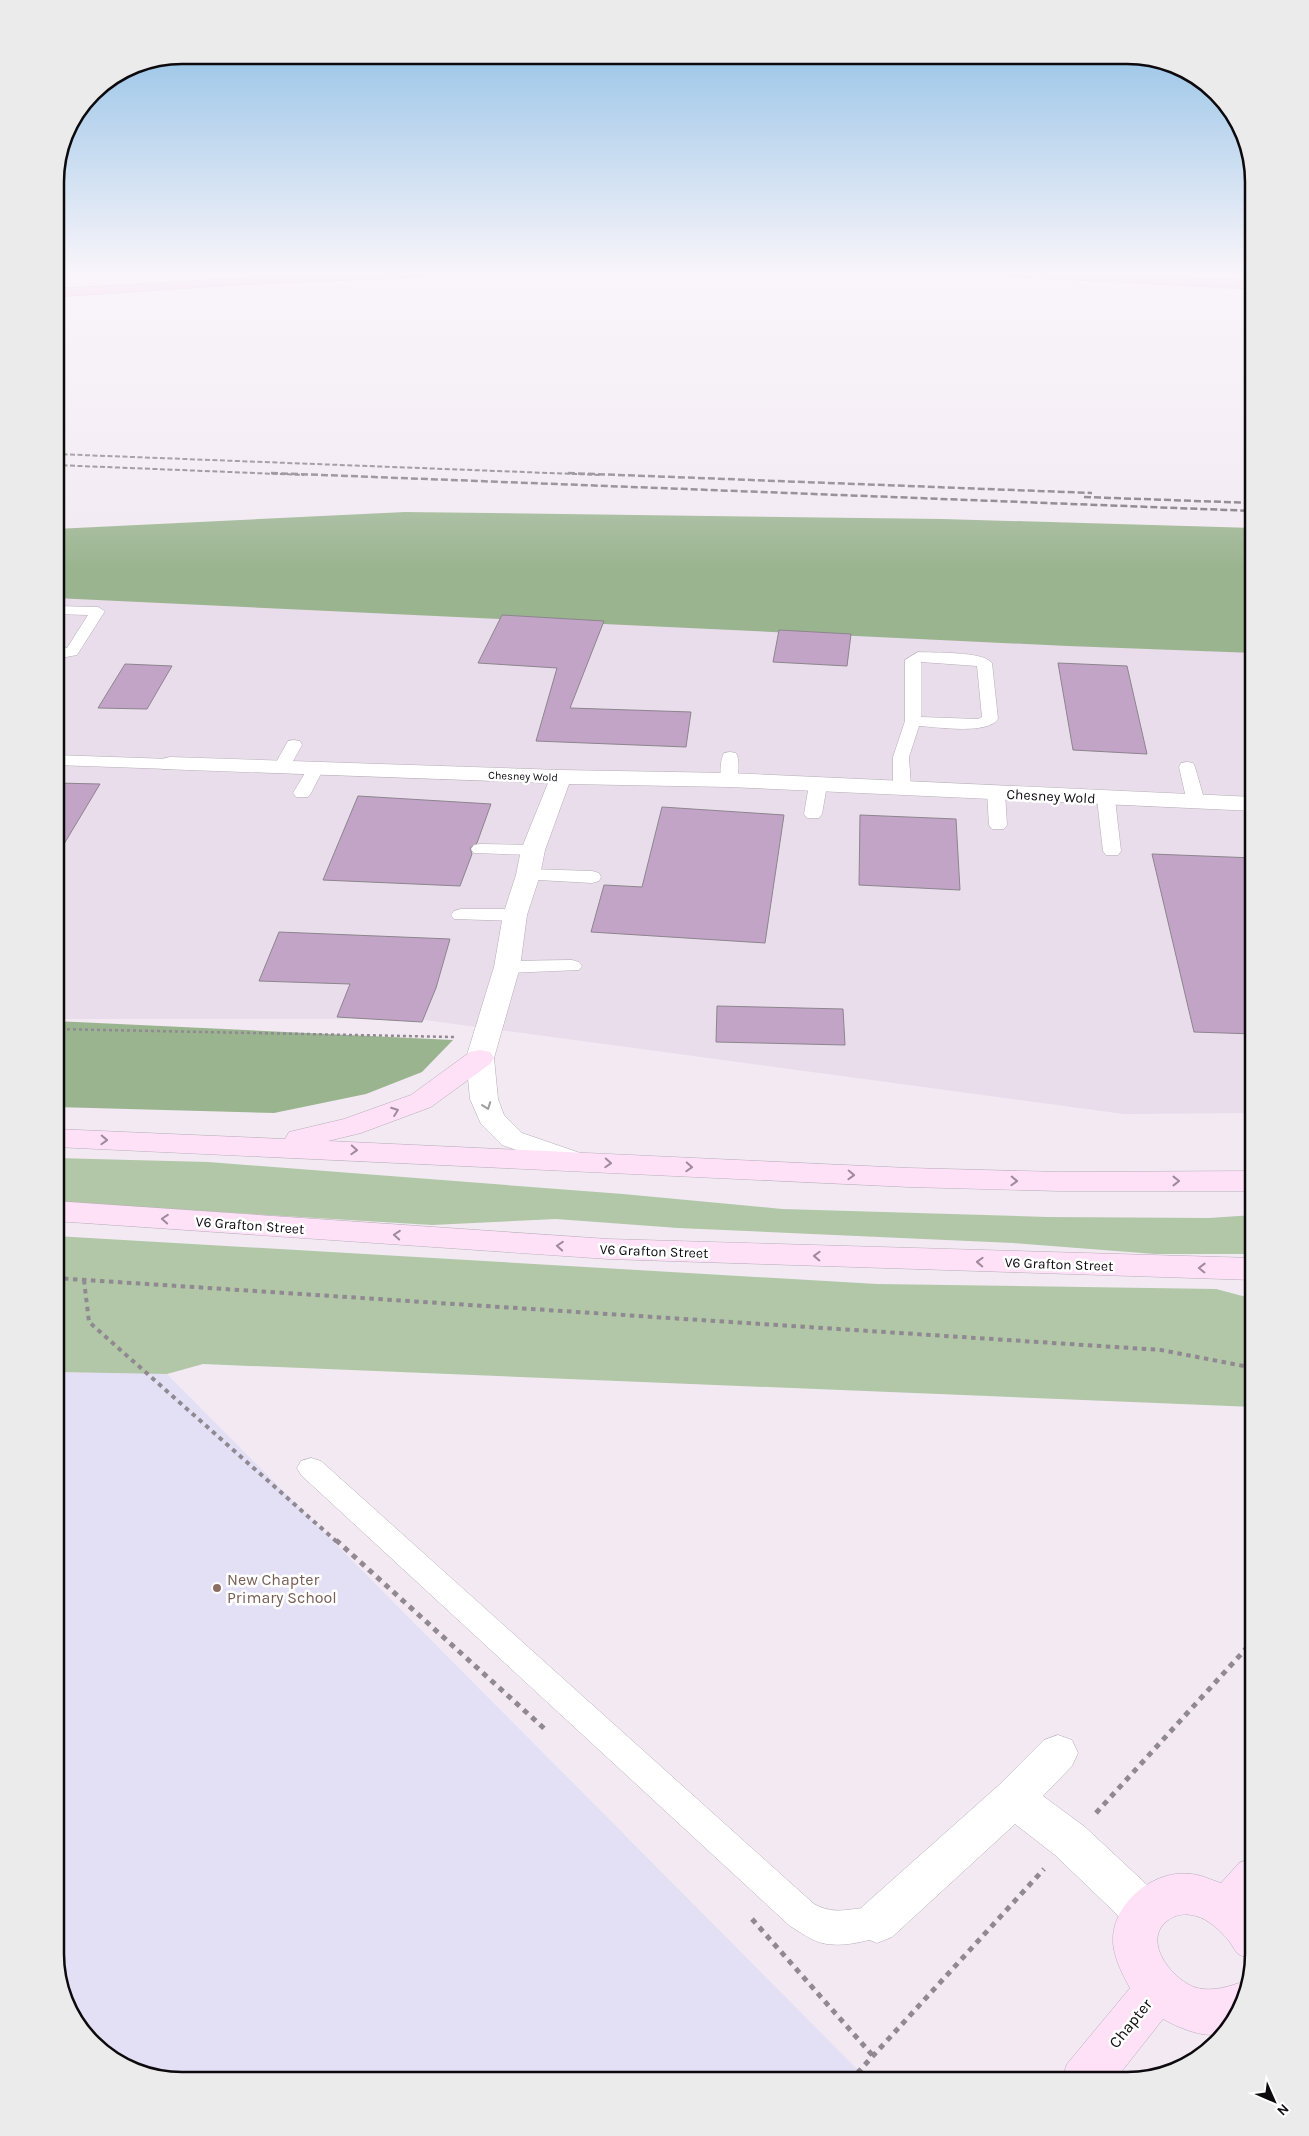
<svg xmlns="http://www.w3.org/2000/svg" width="1309" height="2136" viewBox="0 0 1309 2136" font-family="Karla,sans-serif">
<style>
.built{fill:#e9dceb}
.education{fill:#e3e0f6}
.green{fill:#b1c7a7}
.forest{fill:#9ab48f}
.building{fill:#c2a4c7;stroke:#8c858d}
.lines{fill:none;stroke-linecap:round;stroke-linejoin:round}
.lane-casing{stroke:#b5adb6;stroke-width:1}
.street-casing{stroke:#b5adb6;stroke-width:1}
.secondary-casing{stroke:#b5adb6;stroke-width:1}
.highway-casing{stroke:#a76799;stroke-width:1}
.path-far2{stroke:#908991;stroke-width:2.5;stroke-dasharray:3 3;stroke-linecap:butt}
.path-far1{stroke:#908991;stroke-width:4;stroke-dasharray:4.5 4.5;stroke-linecap:butt}
.path{stroke:#908991;stroke-width:5;stroke-dasharray:5.5 5.5;stroke-linecap:butt}
.lane{fill:#fff;fill-rule:evenodd}
.street{fill:#fff;fill-rule:evenodd}
.secondary{fill:#fee0f7;fill-rule:evenodd}
.highway{fill:#fa99e4;fill-rule:evenodd}
.rail-far1{stroke:#767077;stroke-width:2;stroke-dasharray:5 2.5;stroke-linecap:butt}
.rail{stroke:#767077;stroke-width:2.5;stroke-dasharray:7 3;stroke-linecap:butt}
.oneway{stroke:#9e9d9f}
.oneway2{stroke:#9e8a9a}
.education-dot{fill:#8d6e63;stroke:#fff;stroke-width:2}
.labels{text-anchor:middle;stroke-width:5;stroke-linejoin:round;paint-order:stroke}
.far-street-label{font-size:11px;fill:#0d0a0e;stroke:#fff}
.street-label{font-size:14px;fill:#0d0a0e;stroke:#fff}
.near-education-label{font-size:16px;fill:#785e54;stroke:#fff;text-anchor:start}
.near-street-label{font-size:16px;fill:#0d0a0e;stroke:#fff}
.rim{fill:none;stroke:#0d0a0e;stroke-width:2.5}
</style>
<rect width="100%" height="100%" fill="#f2e9f3"/>
<path class="built" d="M55,597L1254,650V1113L1124,1114L418,1019H55Z"/>
<path class="education" d="M55,1372L167,1374L869,2081H174L112,2060L68,2010L55,1954Z"/>
<path class="green" d="M55,1158L208,1162L623,1194L782,1209L1047,1217L1209,1218L1254,1215V1254H1155L1013,1243L678,1228L556,1219L432,1225L55,1202Z
M55,1236L877,1284L1216,1289L1254,1299V1407L203,1364L167,1374L55,1372Z"/>
<path class="forest" d="M405,512L943,519L1254,528V653L1068,646L55,598V529Z
M55,1021L453,1040L422,1072L366,1094L274,1113L55,1107Z"/>
<path class="building" d="M502,615L604,621L570,708L691,712L686,747L536,741L557,668L478,663Z
M779,630L851,634L847,666L773,662Z
M1058,663L1127,666L1147,754L1073,750Z
M125,664L172,666L147,709L98,708Z
M55,783L100,784L55,859Z
M358,796L491,804L477,843L470,848L472,854L460,886L323,880Z
M662,807L784,815L765,943L591,932L604,885L642,887Z
M860,815L956,819L960,890L859,885Z
M1152,854L1254,858V1034L1194,1032Z
M279,932L450,939L436,988L422,1022L337,1017L350,984L259,981Z
M717,1006L843,1009L845,1045L716,1042Z"/>
<g class="lines">
<g class="lane-casing">
<path id="lane" d="M55,606L98,607L105,611L77,655L55,659V649L67,648L88,615L55,614Z
M918,652C933,653 983,651 992,663L998,719C987,735 938,727 919,726L909,757L911,787L908,791H896L893,787V757L905,721V660ZM921,662L977,666L982,717L978,719L921,717Z
M294,740L300,741L302,745L288,770H276L274,766L288,741Z
M730,752L736,753C740,760 739,777 735,784H723C719,777 720,760 724,753Z
M55,755L170,759L176,760L178,764L176,768L170,769L55,765Z
M1187,762L1193,763L1195,767L1205,802L1202,806H1190L1187,802L1179,767L1181,763Z
M316,763L322,764L324,768L311,793L308,797H296L293,793L308,768L310,764Z
M818,780L824,781L827,785L822,814L819,818H807L804,814L809,785L812,781Z
M996,788L1002,789L1005,793L1007,825L1004,829H992L989,825L987,793L990,789Z
M1106,794L1112,795L1115,799L1121,851L1118,855H1106L1103,851L1097,799L1100,795Z
M480,844L533,845L539,846L542,850L539,854L533,855L474,853L471,849L474,845Z
M528,869L592,871L599,873L601,877L599,881L592,883L521,879L519,875L521,871Z
M461,909H515L522,911L525,915L522,919L515,921L454,919L451,915L454,911Z
M572,960L579,962L582,966L579,970L507,973L500,971L497,967L500,963L507,961Z
M311,1458L321,1461L814,1904C843,1920 862,1900 889,1911L894,1922L889,1933C870,1941 842,1948 822,1943C811,1940 800,1932 790,1926L301,1475L297,1468L301,1461Z"/>
</g>
<g class="street-casing">
<path id="street" d="M170,757L561,770L729,773L1254,797V811L729,787L569,784L545,850L540,875L527,915L520,967L494,1058L498,1099L504,1115L522,1133L586,1155L591,1162L586,1169L576,1171L502,1145L481,1124L470,1099L466,1058L494,967L503,915L516,875L521,850L548,783L162,769L159,764L162,759Z
M1058,1735L1072,1740L1078,1753L1072,1766L1043,1796L1085,1827L1160,1897L1167,1912L1160,1927L1145,1933L1130,1927L1055,1855L1015,1824L892,1937L877,1943L862,1937L855,1922L862,1907L999,1785L1044,1740Z"/>
</g>
<g class="secondary-casing">
<path id="secondary" d="M480,1050L490,1052L494,1058L490,1064L431,1107L361,1133L328,1141L909,1168L1059,1172L1254,1171V1191H1059L909,1187L55,1147V1129L285,1139L289,1132L344,1119L411,1095L470,1052Z
M55,1201L608,1239L1254,1258V1280L608,1259L55,1221Z
M1254,1857L1252,1960C1248,1958 1242,1956 1238,1954C1235,1951 1232,1945 1229,1941C1221,1931 1208,1919 1196,1916C1185,1913 1176,1914 1167,1921C1142,1941 1171,1978 1194,1987C1209,1992 1225,1988 1239,1983L1245,1985C1241,1997 1239,2011 1233,2022C1222,2048 1179,2028 1163,2019L1114,2081H1061L1067,2064L1130,1988C1122,1974 1112,1954 1113,1937C1115,1901 1155,1869 1191,1874C1202,1875 1211,1880 1221,1883L1239,1863Z"/>
</g>
<g class="highway-casing">
<path id="highway" d="M370,271H467L461,275L235,285L55,297V289Z
M974,271H1059L1254,281V289L980,275Z"/>
</g>
<path class="path-far2" d="M55,1029L454,1037"/>
<path class="path-far1" d="M55,1278L1161,1350L1254,1368
M84,1280L89,1322L337,1542"/>
<path class="path" d="M336,1540L547,1731
M1096,1813L1254,1640
M752,1919L874,2057
M850,2081L1044,1869"/>
<use href="#lane" class="lane"/>
<use href="#street" class="street"/>
<use href="#secondary" class="secondary"/>
<use href="#highway" class="highway"/>
<path class="rail-far1" d="M55,454L601,475
M55,465L304,475"/>
<path class="rail" d="M271,473L1254,511
M568,473L1092,493
M1084,497L1254,503"/>
</g>
<defs><path id="oneway-chevron" d="M-2-3.5L2.5 0L-2 3.5" fill="none" stroke-width="1.6" stroke-linecap="round" stroke-linejoin="round" transform="scale(1.25)"/></defs>
<use class="oneway" href="#oneway-chevron" transform="translate(487 1106) rotate(70)"/>
<g class="oneway2">
<use href="#oneway-chevron" transform="translate(395 1111) rotate(-20)"/>
<use href="#oneway-chevron" transform="translate(104 1140) rotate(2)"/>
<use href="#oneway-chevron" transform="translate(354 1150) rotate(3)"/>
<use href="#oneway-chevron" transform="translate(608 1163) rotate(3)"/>
<use href="#oneway-chevron" transform="translate(689 1167) rotate(3)"/>
<use href="#oneway-chevron" transform="translate(851 1175) rotate(2)"/>
<use href="#oneway-chevron" transform="translate(1014 1181) rotate(2)"/>
<use href="#oneway-chevron" transform="translate(1176 1181)"/>
<use href="#oneway-chevron" transform="translate(165 1219) rotate(-176)"/>
<use href="#oneway-chevron" transform="translate(397 1235) rotate(-176)"/>
<use href="#oneway-chevron" transform="translate(560 1246) rotate(-176)"/>
<use href="#oneway-chevron" transform="translate(817 1256) rotate(-178)"/>
<use href="#oneway-chevron" transform="translate(980 1262) rotate(-178)"/>
<use href="#oneway-chevron" transform="translate(1202 1268) rotate(-179)"/>
</g>
<linearGradient id="sky" x2="0" y2="1"><stop stop-color="#88bce4"/><stop offset="0.48" stop-color="#f9f5fa"/><stop offset="1" stop-color="#f9f5fa" stop-opacity="0"/></linearGradient>
<rect width="1309" height="570" fill="url(#sky)"/>
<circle class="education-dot" cx="217" cy="1588" r="5"/>
<g class="labels">
<g class="far-street-label">
<text transform="translate(523 776) rotate(2)" y="4">Chesney Wold</text>
</g>
<g class="street-label">
<text transform="translate(1051 796) rotate(3)" y="5">Chesney Wold</text>
<text transform="translate(250 1225) rotate(4)" y="5">V6 Grafton Street</text>
<text transform="translate(654 1251) rotate(2)" y="5">V6 Grafton Street</text>
<text transform="translate(1059 1264) rotate(2)" y="5">V6 Grafton Street</text>
</g>
<g class="near-education-label">
<text x="227" y="1585">New Chapter<tspan x="227" dy="18">Primary School</tspan></text>
</g>
<g class="near-street-label">
<text transform="translate(1130 2023) rotate(-51)" y="6">Chapter</text>
</g>
</g>
<path d="M0 0H1309V2136H0ZM182 64H1127A118 118 0 0 1 1245 182V1954A118 118 0 0 1 1127 2072H182A118 118 0 0 1 64 1954V182A118 118 0 0 1 182 64Z" fill="#ecebec" fill-rule="evenodd"/>
<path class="rim" d="M182 64H1127A118 118 0 0 1 1245 182V1954A118 118 0 0 1 1127 2072H182A118 118 0 0 1 64 1954V182A118 118 0 0 1 182 64Z"/>
<g transform="translate(1274 2101) rotate(135)" stroke="#ffffff" stroke-width="4" paint-order="stroke">
<path d="M0-4L9 19L0 12L-9 19Z" fill="#0d0a0e"/>
<text y="-8" font-size="14" font-weight="bold" text-anchor="middle" fill="#0d0a0e">N</text>
</g>
</svg>
